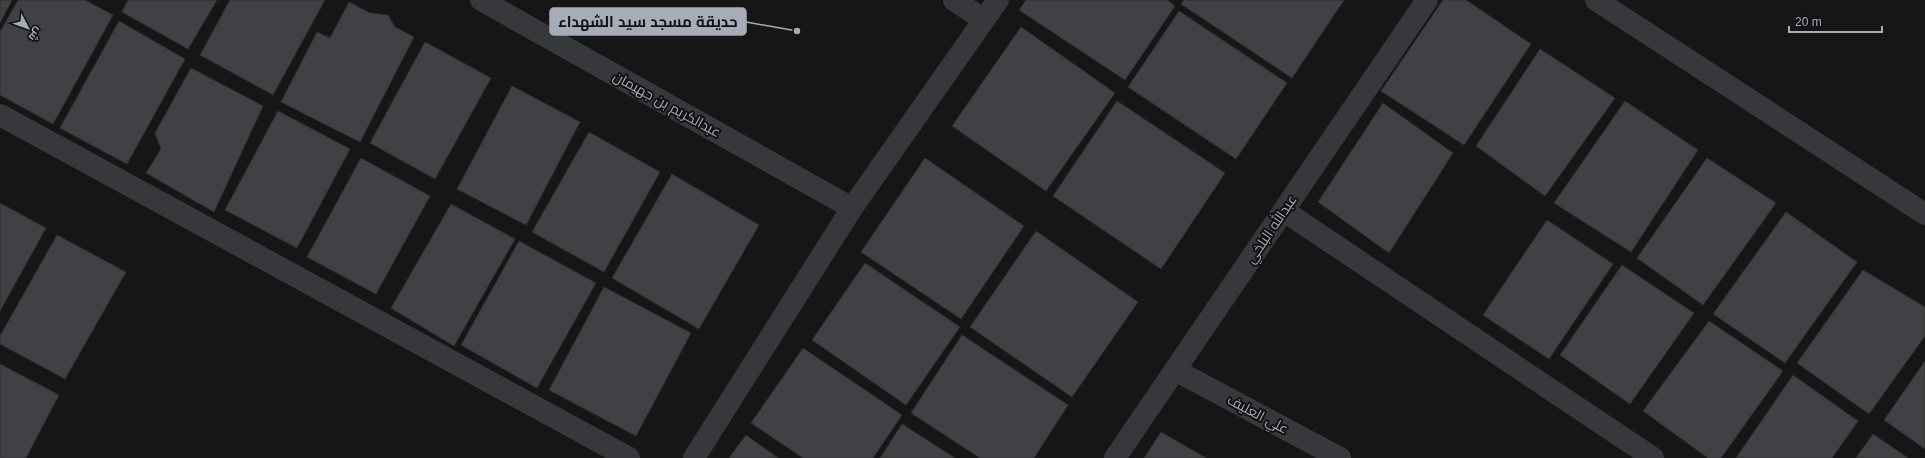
<svg xmlns="http://www.w3.org/2000/svg" width="1925" height="458" viewBox="0 0 1925 458" font-family="Arial,Cairo,sans-serif">
<style>
.building{fill:#404144;stroke:#303033}
.lines{fill:none;stroke-linecap:round;stroke-linejoin:round}
.minor{stroke:#37383c;stroke-width:22}
.labels{text-anchor:middle;stroke-width:4;stroke-linejoin:round;paint-order:stroke}
.street-label{font-size:14px;fill:#a7adb8;stroke:#111112}
.leader{fill:none;stroke:#a7adb8;stroke-width:1.5}
.callout-dot{fill:#a7adb8;stroke:#111112;stroke-width:1.5}
.callout{fill:#a7adb8;stroke:#a7adb8;stroke-width:1.5}
.callout-label{font-size:15px;text-anchor:middle;font-weight:bold;fill:#111}
</style>
<rect width="100%" height="100%" fill="#161617"/>
<path class="building" d="M0,0H12L0,23Z
M18,0H85L113,15L53,124L0,95V32Z
M128,0H217L188,49L122,12Z
M230,0H325L273,95L200,55Z
M1026,0H1167L1175,6L1125,80L1019,10Z
M1184,0H1344L1292,78L1181,4Z
M1443,0H1466L1531,44L1464,145L1381,91Z
M349,2L370,13L388,15L395,27L414,37L360,142L281,102L317,32L330,38Z
M1179,11L1287,83L1236,159L1128,87Z
M119,21L185,59L127,164L60,128Z
M1021,27L1115,93L1046,191L952,126Z
M425,42L491,78L435,179L370,143Z
M1540,49L1615,98L1545,196L1476,146Z
M191,68L263,106L214,212L146,173L161,149L155,133Z
M512,86L580,122L526,225L457,189Z
M1117,101L1225,173L1161,269L1053,196Z
M1625,101L1698,150L1631,252L1554,203Z
M1383,103L1453,153L1389,253L1318,202Z
M278,111L350,149L297,248L225,210Z
M589,132L660,172L604,272L532,232Z
M361,158L430,196L376,294L307,257Z
M925,158L1024,226L961,319L861,252Z
M1707,158L1776,203L1703,305L1637,258Z
M672,174L759,225L699,329L612,278Z
M0,203L46,228L0,311Z
M451,204L515,239L454,346L391,308Z
M1786,212L1857,262L1785,363L1713,314Z
M1547,220L1613,264L1549,359L1483,315Z
M1036,231L1138,302L1072,397L970,327Z
M57,235L126,272L65,379L0,344V336Z
M519,241L596,283L537,388L461,345Z
M865,263L960,327L906,405L812,340Z
M1622,265L1694,313L1630,404L1560,355Z
M1863,270L1925,307V336L1869,414L1797,363Z
M604,287L691,333L636,436L549,390Z
M1709,321L1783,371L1721,458H1708L1643,411Z
M962,335L1068,405L1034,458H980L911,413Z
M803,348L902,415L873,458H803L751,423Z
M1925,361V449L1884,420Z
M0,364L59,395L26,458H0Z
M1793,375L1858,421L1832,458H1736Z
M902,424L955,458H880Z
M1161,432L1206,458H1144Z
M1873,434L1908,458H1856Z
M746,435L778,458H729Z"/>
<g class="lines">
<path class="minor" d="M481,0L852,208
M954,0L984,20
M1596,0L1925,214
M0,115L629,458
M1284,211L1653,458
M1175,370L1340,458
M694,458L852,208L998,0
M1115,458L1427,0"/>
</g>
<g class="labels">
<g class="street-label">
<text transform="translate(667 104) rotate(29)" y="5">عبدالكريم بن جهيمان</text>
<text transform="translate(1271 229) rotate(-56)" y="5">عبدالله البلخي</text>
<text transform="translate(1258 414) rotate(28)" y="5">علي العليف</text>
</g>
</g>
<path class="leader" d="M797 31L746 22"/>
<circle class="callout-dot" cx="797" cy="31" r="4"/>
<rect class="callout" x="550" y="8" width="196" height="27" rx="4"/>
<g class="callout-label">
<text x="648" y="27">حديقة مسجد سيد الشهداء</text>
</g>
<g transform="translate(28 28) rotate(131)" stroke="#111112" stroke-width="3" paint-order="stroke">
<path d="M0-3L7 15L0 10L-7 15Z" fill="#a7adb8"/>
<text y="-6" font-size="11" font-weight="bold" text-anchor="middle" fill="#a7adb8">ش</text>
</g>
<path d="M1789 26v6h93v-6" fill="none" stroke="#a7adb8" stroke-width="2"/>
<text x="1795" y="26" font-size="12" fill="#a7adb8" stroke="#111112" stroke-width="3" paint-order="stroke">20 m</text>
</svg>
